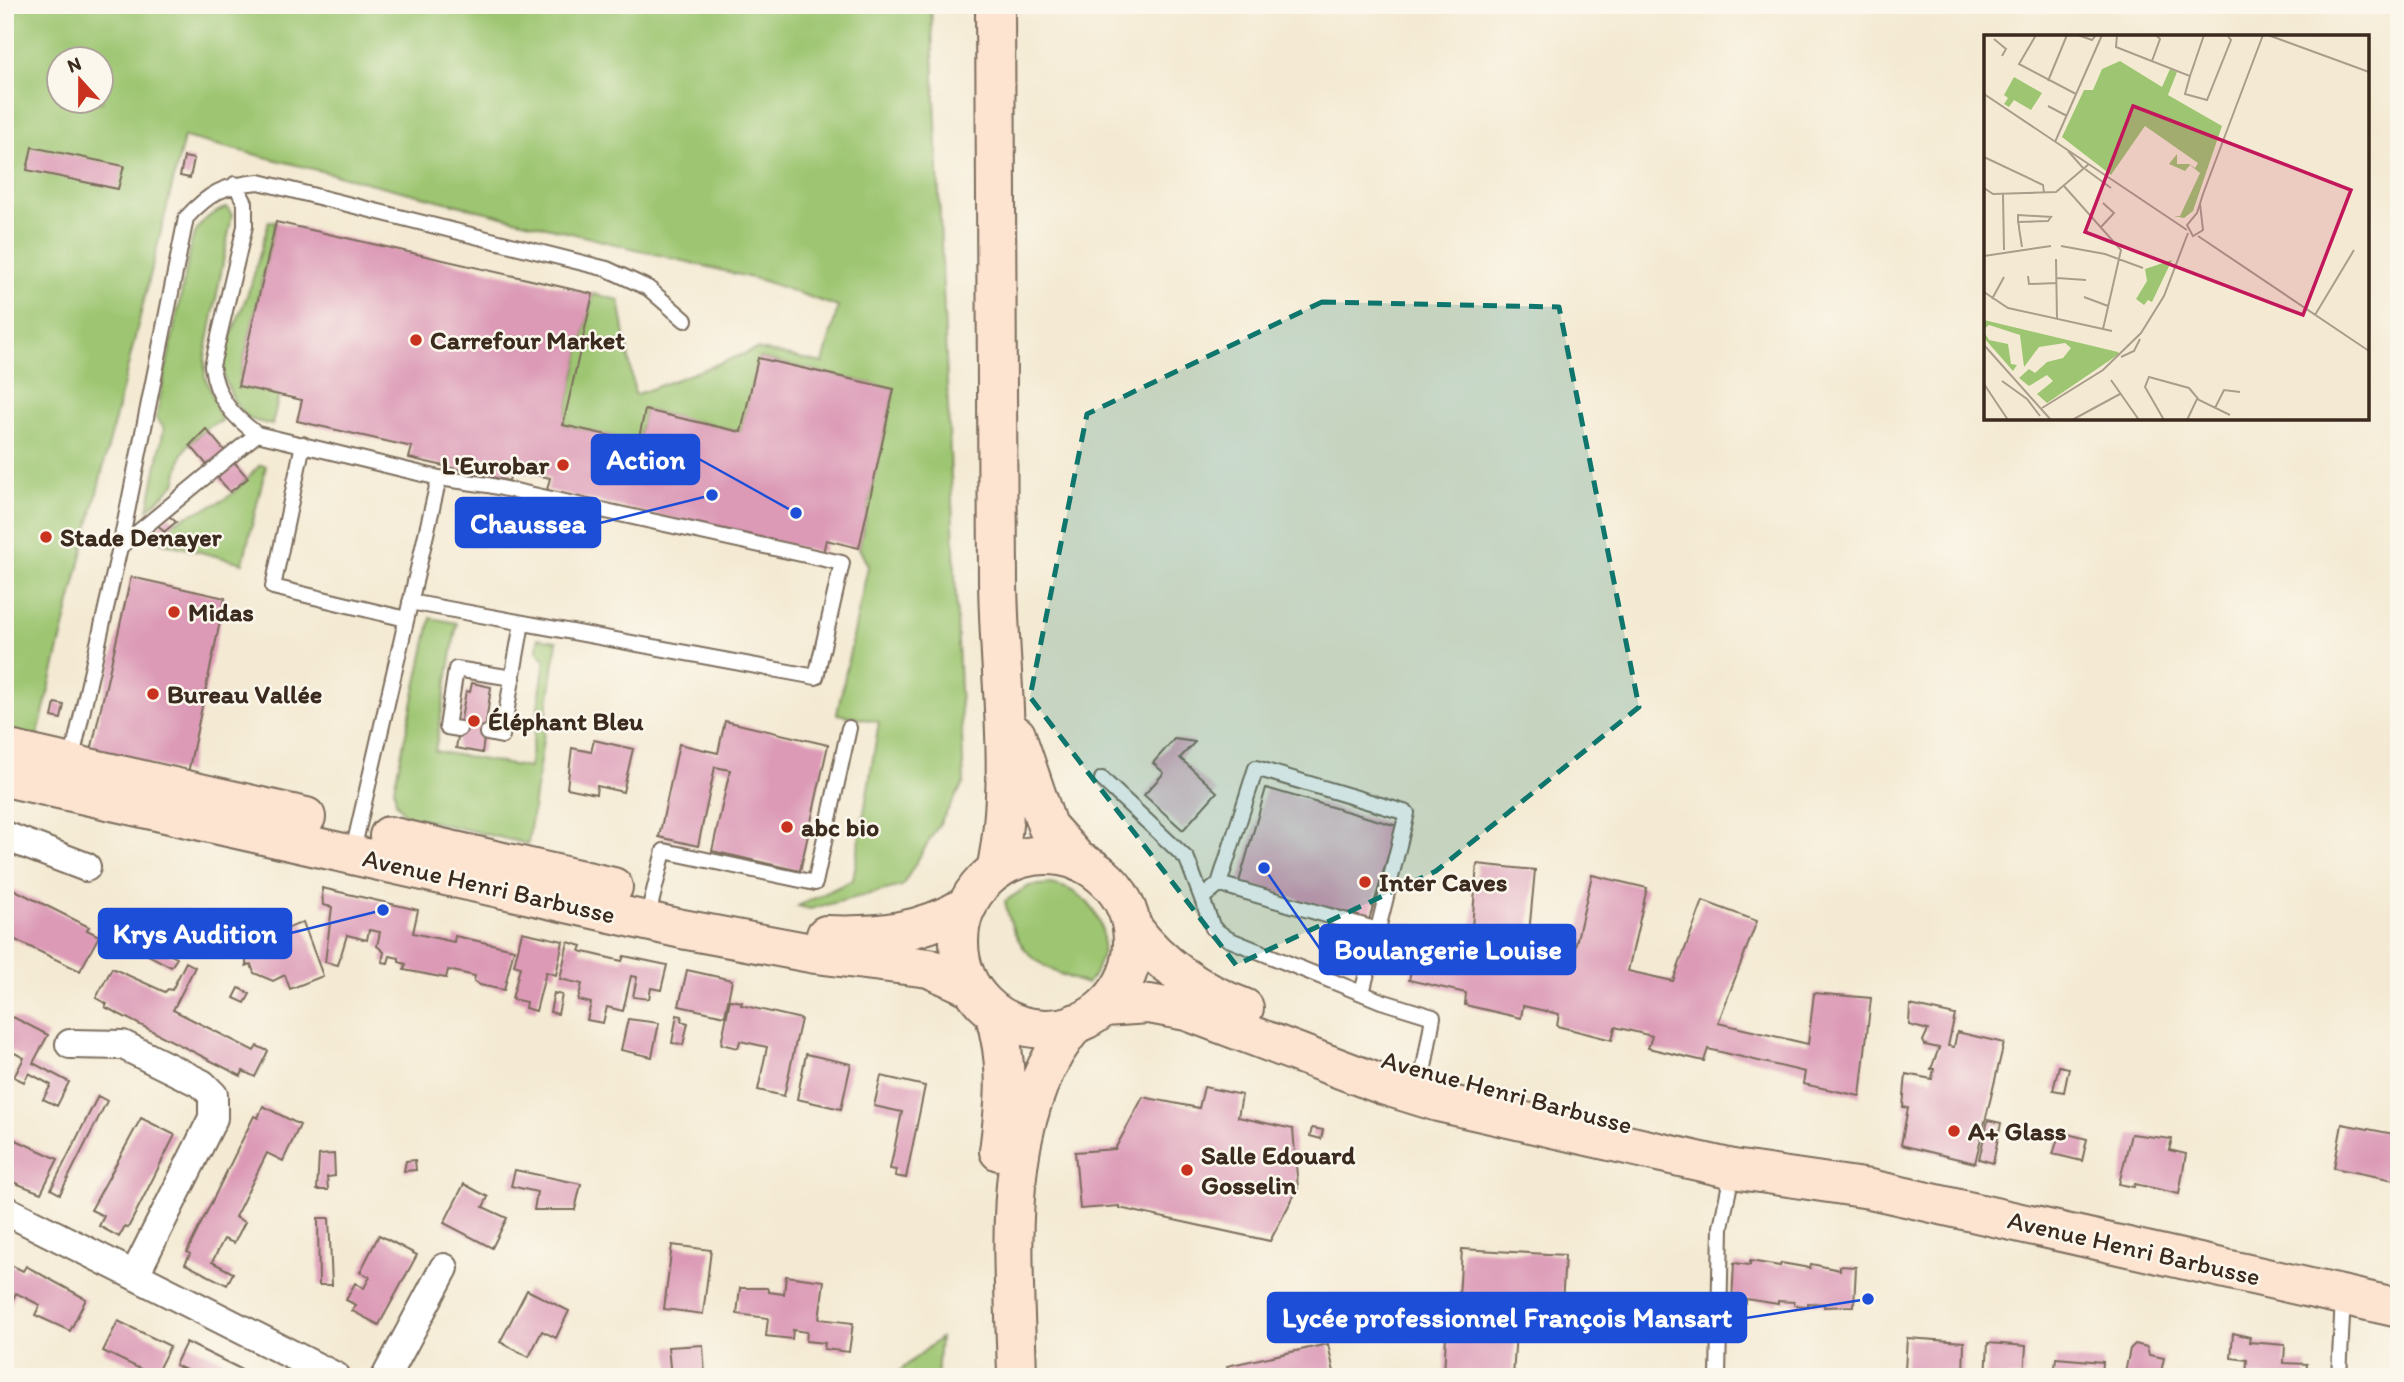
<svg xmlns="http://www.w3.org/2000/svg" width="2404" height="1382" viewBox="0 0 2404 1382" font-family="Itim,sans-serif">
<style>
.green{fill:#9ec672;stroke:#6c7848;stroke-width:2;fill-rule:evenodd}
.building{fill:#dc9ab6}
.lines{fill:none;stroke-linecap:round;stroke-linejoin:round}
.lane-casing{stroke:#7c6d5d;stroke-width:18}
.street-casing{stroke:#7c6d5d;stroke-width:32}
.secondary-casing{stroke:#7c6d5d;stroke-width:42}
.lane{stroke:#fff;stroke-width:14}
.street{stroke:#fff;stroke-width:28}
.secondary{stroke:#fde4d0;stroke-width:38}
.marked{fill:#0f766e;fill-opacity:0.2;stroke:#0f766e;stroke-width:5;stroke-dasharray:14 9;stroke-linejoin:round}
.poi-dot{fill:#c8321e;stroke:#fbf7ec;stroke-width:2.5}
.labels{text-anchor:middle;stroke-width:5;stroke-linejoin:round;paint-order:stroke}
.poi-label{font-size:26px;font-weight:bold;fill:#3b2a1e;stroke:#fbf7ec;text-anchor:start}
.street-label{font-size:26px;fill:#3b2a1e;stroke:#fbf7ec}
.inset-road{fill:none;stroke:#aa9d8b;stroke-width:2}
.view{fill:#c2185b;fill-opacity:0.15;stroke:#c2185b;stroke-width:3.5}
.inset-edge{fill:none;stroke:#3b2a1e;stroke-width:3.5}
.leader{fill:none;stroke:#1d4ed8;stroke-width:2.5}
.callout-dot{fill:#1d4ed8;stroke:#fbf7ec;stroke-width:2.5}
.callout{fill:#1d4ed8;stroke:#1d4ed8;stroke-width:2.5}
.callout-label{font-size:28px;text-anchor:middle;font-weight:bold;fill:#fff}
</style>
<rect width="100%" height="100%" fill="#fbf7ec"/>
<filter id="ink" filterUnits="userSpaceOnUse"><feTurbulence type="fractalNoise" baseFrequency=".0143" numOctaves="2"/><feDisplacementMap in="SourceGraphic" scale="14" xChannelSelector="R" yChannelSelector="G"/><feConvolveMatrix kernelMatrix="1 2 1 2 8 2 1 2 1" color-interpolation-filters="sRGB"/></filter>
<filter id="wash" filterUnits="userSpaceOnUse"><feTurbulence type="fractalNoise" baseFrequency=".00686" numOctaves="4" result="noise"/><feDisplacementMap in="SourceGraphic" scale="28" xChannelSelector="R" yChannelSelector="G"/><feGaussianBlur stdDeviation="1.57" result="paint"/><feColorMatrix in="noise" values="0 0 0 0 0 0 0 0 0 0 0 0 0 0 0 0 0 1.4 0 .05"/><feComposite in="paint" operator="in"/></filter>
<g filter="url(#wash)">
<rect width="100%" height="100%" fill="#f4ead3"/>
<path class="green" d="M5,5H931L964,783L902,886L810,909L798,906L853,880L879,722L837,714L868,566L859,548L894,389L759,358L741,432L645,410L638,442L563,425L593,294L619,300L635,395L757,349L823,363L838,307L764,281L184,137L37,738L5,730ZM60,60H102V102H60Z
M227,207L232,215L205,357V376L222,421L208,427L188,445L182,455L175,484L148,510L164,428L156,418L192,240C200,221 208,215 227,207Z
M269,221L276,222L238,385L279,395L272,425L249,419L235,403L224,378L222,359L251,285Z
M260,465L266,466L243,563L161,542L158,539C173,513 206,513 228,497C240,488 249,476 260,465Z
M431,618L457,623L435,751L529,768L545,660L537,651L538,638L557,641L528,844L405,815L396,802L394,788Z
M1050,884C1100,891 1120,945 1087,984C1039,968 1015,954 1005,901L1029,886Z
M940,1338L937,1377H892Z"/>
<g id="blocks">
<path class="building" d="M32,147L124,166L118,189L27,170Z
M184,157L194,159L190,178L180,176Z
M276,222L593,294L563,425L638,442L645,410L741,432L758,358L894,389L859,548L826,540L823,553L547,490L550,478L512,469L509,481L409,458L412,447L297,421L302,400L238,386Z
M206,429L248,478L230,492L190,445Z
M169,516L176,522L164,532L158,525Z
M131,577L225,598L188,773L91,751Z
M472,683L491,687L482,753L456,748L466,691L470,692Z
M55,703L64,705L61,719L52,717Z
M725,721L828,745L800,871L712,851L730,770L715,767L698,846L659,837L679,744L718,753Z
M1174,739L1195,742L1180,758L1217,792L1183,830L1144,795L1164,773L1153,763Z
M594,740L633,749L623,792L597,786L596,794L567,788L572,748L591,752Z
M1266,788L1397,826L1369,920L1239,882Z
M1477,864L1535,870L1527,955L1571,965L1592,875L1647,888L1628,971L1673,981L1703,901L1757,921L1718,1023L1808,1044L1814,993L1871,998L1860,1096L1803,1084L1805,1072L1708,1049L1704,1061L1648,1048L1652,1036L1615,1027L1612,1040L1557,1026L1559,1014L1523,1006L1521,1018L1465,1005L1466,993L1409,980L1415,953L1469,966Z
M5,885L89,927L87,930L99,936L80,971L5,935Z
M322,888L418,910L413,933L454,942L455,936L514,949L504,990L480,985L474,981L475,976L448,970L446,978L404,970L406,964L399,962V958L390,956L388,963L382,962L384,952L377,946L380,932L369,930L367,940L347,935L338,965L325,962L332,907L323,905Z
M303,922L323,976L290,989L285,975L273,981L254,973L251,964L246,966V951L242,940L261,933L263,939Z
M522,932L563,941L556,975L546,972L536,1011L525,1008L526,1002L512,999L520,967L514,965Z
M568,942L582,946L580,951L622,961L624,956L667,965L661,990L651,988L649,999L633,997L637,977L631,976L623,1011L607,1007L603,1023L587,1020L591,1003L578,1000L582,984L560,979Z
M154,946L177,958L171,967L148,955Z
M186,962L195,967L173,1010L254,1051L257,1046L268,1051L255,1077L243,1071L241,1076L105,1007L107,1004L96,998L112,968L165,992L168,989L172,990Z
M687,970L732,980L725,1016L679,1006Z
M239,988L250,994L245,1003L234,998Z
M554,993L562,995L558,1014L550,1012Z
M730,1000L742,1002L741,1005L801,1019L784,1096L758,1090L767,1047L740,1041L738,1048L721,1044Z
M1910,1005L1955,1015L1948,1046L1954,1047L1957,1032L2004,1043L1975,1163L1901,1145L1908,1108L1903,1107L1906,1074L1932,1079L1934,1069H1931L1939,1048L1925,1045L1923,1041L1928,1030L1909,1025Z
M677,1015L682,1016L681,1021L688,1023L683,1045L672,1043Z
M13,1017L48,1035L33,1063L69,1082L57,1106L43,1099L51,1085L29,1073L24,1082L14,1077L24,1058L5,1048V1032Z
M628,1019L659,1023L652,1057L621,1050Z
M806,1054L851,1064L841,1109L797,1099Z
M2059,1066L2069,1068L2064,1092L2053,1090Z
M881,1076L925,1086L906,1178L895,1176L896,1170L890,1169L902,1112L874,1106Z
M1204,1087L1242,1095L1238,1117L1293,1129L1298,1188L1270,1241L1119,1208V1206L1080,1209L1075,1152L1115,1149L1143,1097L1199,1108Z
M98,1096L107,1101L60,1194L51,1189Z
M263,1106L300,1125L283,1161L267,1153L235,1217L245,1222L234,1243L224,1239L212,1262L233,1273L227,1285L185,1264L190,1254L187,1252L254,1116L258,1118Z
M141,1118L175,1135L128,1228L125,1226L119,1237L99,1226L104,1216L91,1210Z
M1988,1120L2001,1123L1993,1163L1979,1159Z
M2342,1124L2399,1135V1181L2334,1168Z
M1312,1128L1323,1130L1321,1139L1310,1136Z
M2060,1132L2087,1139L2082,1161L2053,1154Z
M2131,1134L2172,1139L2169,1150L2186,1154L2179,1194L2135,1184L2134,1187L2119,1184Z
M5,1135L58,1159L41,1193L5,1179Z
M334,1154L335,1176L327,1177L328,1190H317L319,1155Z
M415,1160L416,1170L404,1171L406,1161Z
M515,1170L581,1184L575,1210H534L537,1192L511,1186Z
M464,1184L488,1197L483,1207L507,1218L492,1248L444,1223Z
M318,1218H329L332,1285H319Z
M379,1235L417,1255L379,1325L352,1311L356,1305L346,1300L355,1283L364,1288L370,1277L360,1272Z
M672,1245L711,1250L703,1314L664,1309Z
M1462,1249L1565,1255L1560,1337L1528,1335L1529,1318L1517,1317L1513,1377H1444L1447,1313L1458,1314Z
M1750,1261L1780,1266L1781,1263L1810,1268L1811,1264L1840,1270V1266L1856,1267L1854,1306L1824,1307V1304L1808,1303V1306L1794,1305V1302L1778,1301V1304L1746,1299V1303L1732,1302L1734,1263L1750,1265Z
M5,1262L23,1271L26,1266L86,1299L70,1331L35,1315L40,1305L16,1293L11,1303L5,1300Z
M786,1276L824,1281L819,1319L853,1323L849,1352L824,1349L825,1343L806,1341L807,1332L793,1330L792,1339L766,1336L768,1318L737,1314L740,1288H767L769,1292L784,1294Z
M527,1290L569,1311L556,1338L542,1331L529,1357L500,1342Z
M118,1321L170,1346L155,1376L103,1351Z
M2233,1333L2250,1337L2249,1342L2285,1345L2284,1363L2307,1364L2306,1377H2246L2247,1360L2231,1358Z
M1907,1338L1964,1342L1963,1377H1931V1372L1905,1370Z
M186,1342L204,1351L257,1377H201L175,1365Z
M1988,1343L2026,1346L2024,1377H1986Z
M1328,1344L1335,1377H1229L1227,1366Z
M2135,1344L2147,1347L2149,1355L2164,1358L2160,1377H2124L2130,1349Z
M703,1345L705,1377H671L668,1347Z
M2056,1358L2103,1362L2102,1377H2054Z"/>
</g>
</g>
<g filter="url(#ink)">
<use href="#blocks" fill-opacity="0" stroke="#7c6d5d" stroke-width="2"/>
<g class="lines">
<g class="lane-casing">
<path id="lane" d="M235,184L245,203V226L212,366C216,397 232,416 257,434
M303,444L273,587L406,619
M120,547L257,434L439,478
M459,729L447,727L456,669L513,678
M487,733L502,736L522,623
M71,762L120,547L186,218C209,193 224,185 259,182L607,269L648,288L685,320
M1102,779L1187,859L1213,928L1228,939L1381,1001L1433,1017L1419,1096
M352,855L439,478L488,485L842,563L816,677L410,602
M1219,884L1256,768L1407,813L1362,993
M1202,898L1219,884L1378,930
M647,919L664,851L815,883L849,728
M1718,1377L1721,1227L1733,1169
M2339,1377L2343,1297"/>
</g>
<g class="street-casing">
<path id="street" d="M5,836L86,867
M70,1044L123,1045L202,1084L213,1095V1118L135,1274
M5,1210L336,1377
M386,1377L444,1268"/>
</g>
<g class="secondary-casing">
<path id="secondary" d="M995,5C997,197 996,389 998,581C999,677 1016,777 996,871
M1016,735L1047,826L1079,862
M5,749L306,817
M5,777L682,929L816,954L929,968L971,987
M389,836L613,887
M959 942a87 87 0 1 1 174 0a87 87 0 1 1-174 0Z
M1132,927C1161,966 1198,991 1244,1008
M826,935C878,937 922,933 968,905
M1104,1007L1149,1004L1187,1011L1383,1085L1438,1102L1733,1169L1870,1189L2399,1308
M994,1012C1009,1063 1006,1098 999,1151
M1017,1377C1015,1262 995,1117 1076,1023"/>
</g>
<use href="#lane" class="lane"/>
<use href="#street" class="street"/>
<use href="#secondary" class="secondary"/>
</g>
</g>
<path class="marked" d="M1322,302L1559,307L1639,707L1436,871L1236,965L1030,697L1087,414Z"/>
<g class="poi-dot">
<circle cx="416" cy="340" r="7"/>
<circle cx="563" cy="465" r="7"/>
<circle cx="46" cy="537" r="7"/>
<circle cx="174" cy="612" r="7"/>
<circle cx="153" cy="694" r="7"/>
<circle cx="474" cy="721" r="7"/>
<circle cx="787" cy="827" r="7"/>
<circle cx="1365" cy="882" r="7"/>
<circle cx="1954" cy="1131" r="7"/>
<circle cx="1187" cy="1170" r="7"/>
</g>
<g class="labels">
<g class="poi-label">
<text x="430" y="349">Carrefour Market</text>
<text x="549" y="474" text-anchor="end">L'Eurobar</text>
<text x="60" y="546">Stade Denayer</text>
<text x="188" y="621">Midas</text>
<text x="167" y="703">Bureau Vallée</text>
<text x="488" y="730">Éléphant Bleu</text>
<text x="801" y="836">abc bio</text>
<text x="1379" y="891">Inter Caves</text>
<text x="1968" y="1140">A+ Glass</text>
<text x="1201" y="1164">Salle Edouard<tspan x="1201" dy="30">Gosselin</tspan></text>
</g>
<g class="street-label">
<text transform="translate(489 886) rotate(13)" y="9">Avenue Henri Barbusse</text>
<text transform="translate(1507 1092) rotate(15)" y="9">Avenue Henri Barbusse</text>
<text transform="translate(2134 1248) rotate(13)" y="9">Avenue Henri Barbusse</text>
</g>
</g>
<g transform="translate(1984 35)">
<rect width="385" height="385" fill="#f4ead3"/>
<path d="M136,26L178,52L186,34L193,37L184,60L238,91L209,176L200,183L190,181H196L216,138L206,130L201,136L185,129L193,119V129H205L211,133L214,128L161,91L127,140L78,102L100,55H109L118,34ZM30,42L58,58L47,75L30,65L25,72L20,69L24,63L20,60ZM188,225L168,267L164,265L160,270L152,264L163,246L161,234ZM0,285L134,317L135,319L63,368L53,359L69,346L63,340L45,351L35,343L45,334L51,338L63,327L79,323L87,313L81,308L55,312L40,332L36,300L5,290L0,294ZM0,297L5,305L24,309L27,329L33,330L29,336L0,303Z" fill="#9ec672"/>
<path class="inset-road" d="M52,0L35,29L92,59M94,0L108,5L112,0M133,0L132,12L206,41L201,59L223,65L247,5L243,0M284,0L385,37M10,4L22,14L18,21M168,26L176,4L172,0M206,41L220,0M64,46L83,0M0,59L203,195M64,71L83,81M71,107L118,0M84,116L100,134M0,122L59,150L60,158M101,134L127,153M80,151L137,215L119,294M0,153L9,159L72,157L105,129M19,159L20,215M216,169L219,195L209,201L203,190L213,178L219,159L279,0M34,187L64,186L67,182L34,180V187L35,191V193L38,212M117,192L130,178L119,168M214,201L385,316M77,211L121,219L159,233M0,221L67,211M72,224L73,284M44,241L45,249L73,248M73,243L102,245M0,257L24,273L128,296M100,262L124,271M8,264L20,242M331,280L370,215M0,310L67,385M137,322L150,316L156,304M127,345L155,385M18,346L43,364L56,381M0,349L24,385M58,373L119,335L157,298L180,261L204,198M231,373L240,355L256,357M88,385L136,359M180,385L161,352L165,342L205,353L215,365L246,380M203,385L213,364"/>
<path class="view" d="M149,71L367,155L319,280L101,197Z"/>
<rect width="385" height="385" class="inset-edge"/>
</g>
<path class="leader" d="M796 513L699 459M712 495L600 523M383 910L291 933M1264 868L1320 949M1868 1299L1746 1318"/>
<g class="callout-dot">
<circle cx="796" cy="513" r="7"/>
<circle cx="712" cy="495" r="7"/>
<circle cx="383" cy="910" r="7"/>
<circle cx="1264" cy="868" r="7"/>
<circle cx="1868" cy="1299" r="7"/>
</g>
<g class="callout">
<rect x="592" y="435" width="107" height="49" rx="7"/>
<rect x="456" y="498" width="144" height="49" rx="7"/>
<rect x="99" y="909" width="192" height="49" rx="7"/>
<rect x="1320" y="925" width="255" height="49" rx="7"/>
<rect x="1268" y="1293" width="478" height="49" rx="7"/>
</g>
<g class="callout-label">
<text x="646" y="469">Action</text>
<text x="528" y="533">Chaussea</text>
<text x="195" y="943">Krys Audition</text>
<text x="1448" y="959">Boulangerie Louise</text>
<text x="1507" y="1327">Lycée professionnel François Mansart</text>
</g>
<rect width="2404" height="1382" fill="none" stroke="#fbf7ec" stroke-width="28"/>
<g transform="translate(80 80) rotate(339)"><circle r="33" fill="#fbf7ec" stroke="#aea59a" stroke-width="2"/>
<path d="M0-5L12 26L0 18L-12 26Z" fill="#c8321e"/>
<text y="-10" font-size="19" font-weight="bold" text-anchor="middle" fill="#3b2a1e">N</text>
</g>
</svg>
